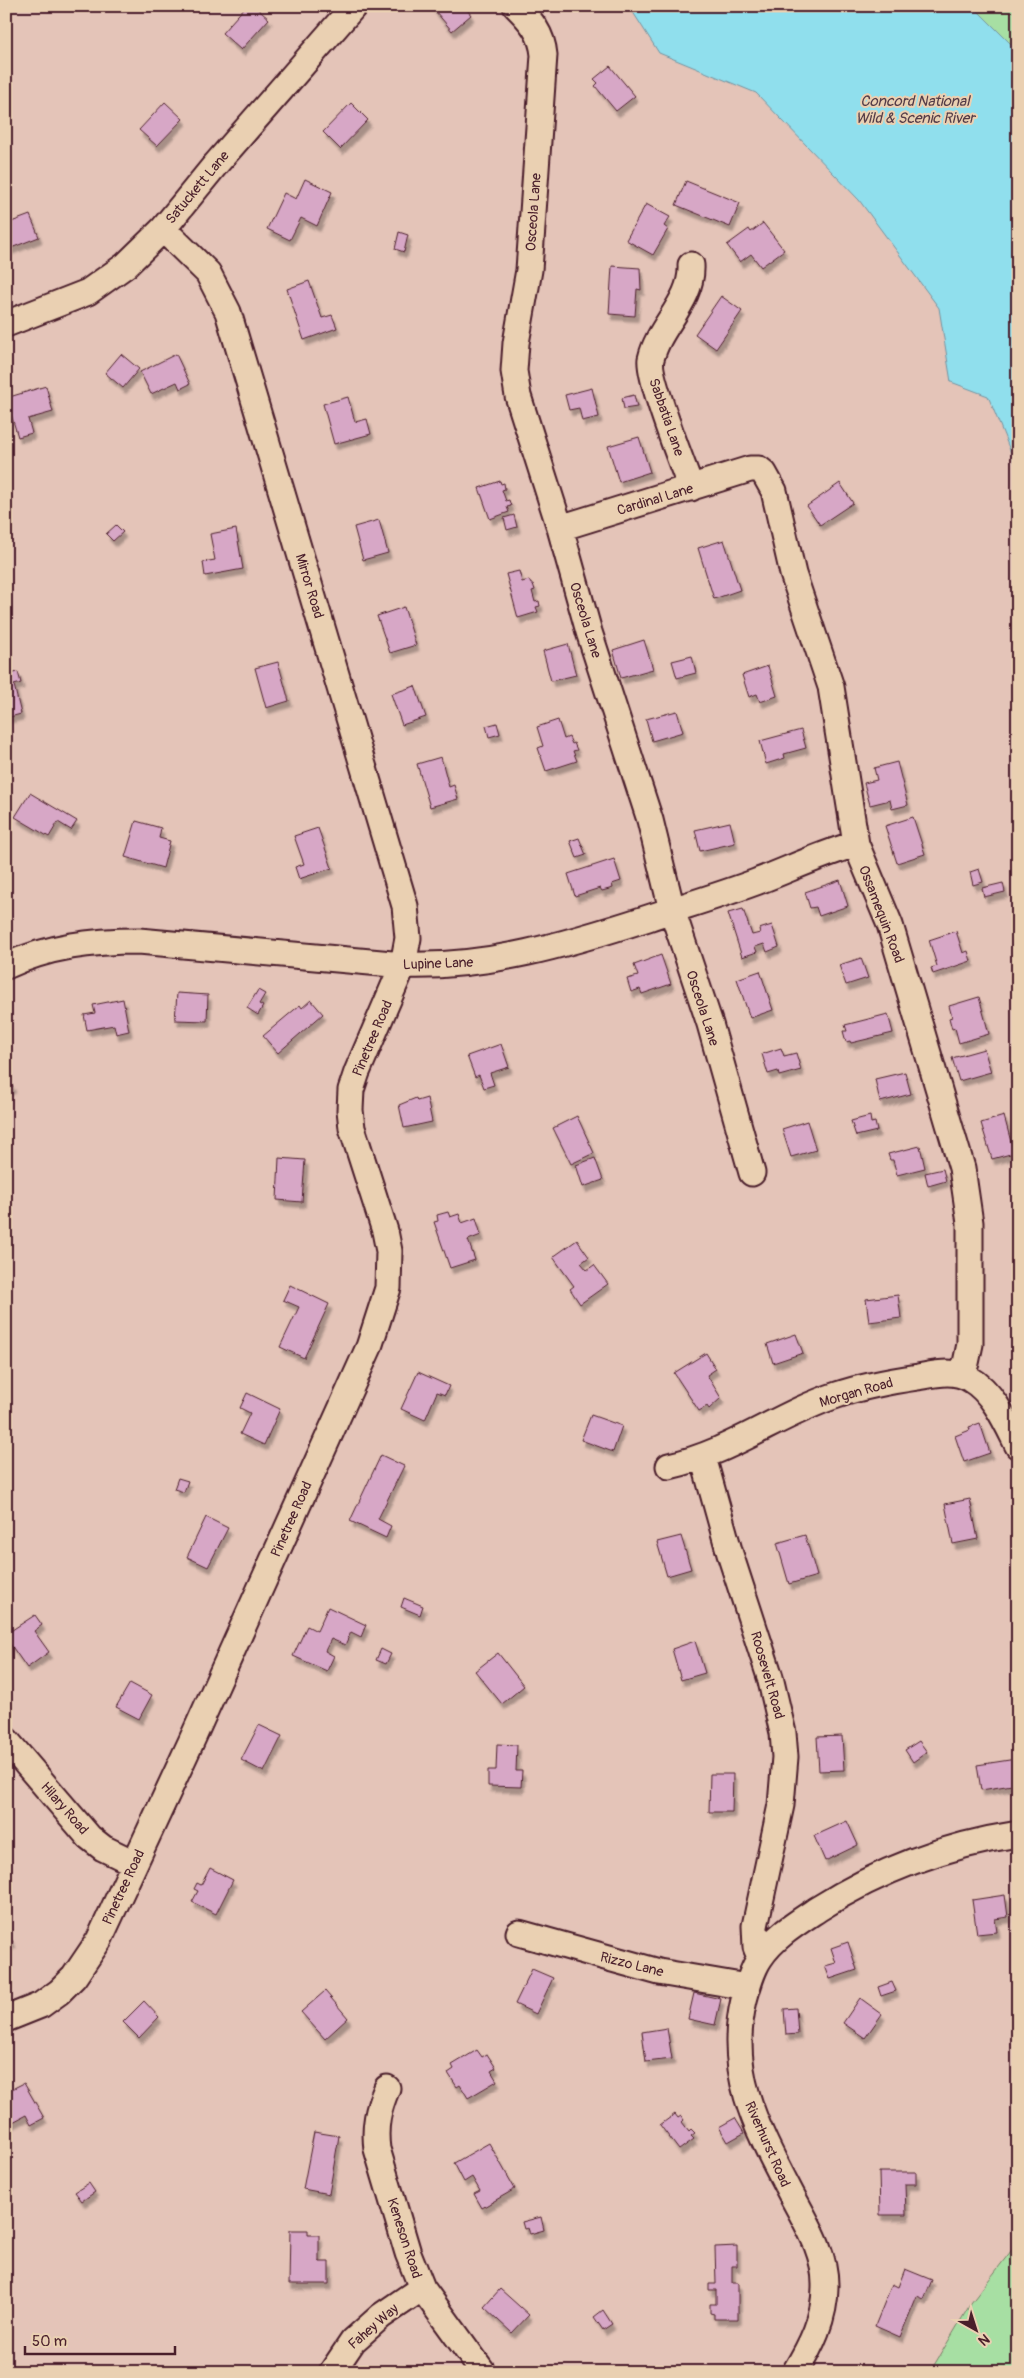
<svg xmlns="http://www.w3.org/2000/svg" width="1024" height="2378" viewBox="0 0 1024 2378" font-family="Pangolin,sans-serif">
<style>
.green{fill:#a7dfa3;stroke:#787f67}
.water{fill:#90dfed;stroke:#74929f}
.building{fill:#d7a7c6;stroke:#4a1f2b;filter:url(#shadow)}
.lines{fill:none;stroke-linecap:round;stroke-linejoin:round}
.minor-casing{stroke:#4a1f2b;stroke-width:29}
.minor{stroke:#ead0b2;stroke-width:25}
.labels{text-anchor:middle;stroke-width:4;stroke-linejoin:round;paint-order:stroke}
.street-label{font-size:14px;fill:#4a1f2b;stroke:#ead0b2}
.water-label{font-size:15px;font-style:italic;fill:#543c48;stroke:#ead0b2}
</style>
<defs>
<filter id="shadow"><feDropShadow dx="3" dy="5.5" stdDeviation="1" flood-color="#0004"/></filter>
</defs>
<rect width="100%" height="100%" fill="#e4c4b8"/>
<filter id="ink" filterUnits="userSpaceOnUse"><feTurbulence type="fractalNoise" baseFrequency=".02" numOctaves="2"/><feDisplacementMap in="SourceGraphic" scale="10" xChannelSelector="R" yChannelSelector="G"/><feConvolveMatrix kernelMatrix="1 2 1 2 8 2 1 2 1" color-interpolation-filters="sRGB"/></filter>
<g filter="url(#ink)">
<path class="green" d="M973,6H1018V51Z
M1018,2242V2372H930L971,2303Z"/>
<path class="water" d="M629,6H973L1018,51V470L988,396L951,382L939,308L859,200L756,93L659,53Z"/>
<path class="building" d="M246,6H254L269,19L241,50L222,33Z
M431,6H464L471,15L452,31Z
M610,66L635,96L616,111L595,86L598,83L594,79Z
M165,102L183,119L157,146L139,130Z
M351,103L368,120L340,149L323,132Z
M305,179L332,192L317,226L301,218L290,240L267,229L284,193L296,199Z
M686,181L740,203L730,227L676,205Z
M646,204L670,217L664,226L668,229L653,255L626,240Z
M30,215L39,237L6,250V224Z
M763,223L784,250L761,267L751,254L740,262L727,245L749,229L751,232Z
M399,232L408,235L404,252L395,249Z
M612,266L640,268L641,290L637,289L635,316L609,314Z
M309,281L322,318L332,315L337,328L304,340L287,289Z
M721,296L742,311L716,349L695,334Z
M121,354L139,369L123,388L105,373Z
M176,354L190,384L180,389L177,382L151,394L140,372Z
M46,386L53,412L28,419L32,433L18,437L6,398Z
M592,388L599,417L582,421L579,408L569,410L565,395Z
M634,395L637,407L624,409L622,398Z
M348,397L355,422L367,419L371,434L334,444L323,404Z
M639,437L650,472L619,482L608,446Z
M500,481L501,484L504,483L505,489L502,490L506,501L509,500L511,506L507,507L509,512L490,519L479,488Z
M840,483L853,503L820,525L807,506Z
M514,515L517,527L507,530L504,518Z
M379,520L388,553L363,560L354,527Z
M116,525L123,532L113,541L106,534Z
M236,529L243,569L205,576L203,562L215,560L210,534Z
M724,540L740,590L714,599L698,548Z
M519,571L522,582L529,580L531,584H533L535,590L532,591L535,602L539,601L540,606L536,607L538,612L518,618L506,574Z
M404,607L416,645L390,653L377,616Z
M644,640L653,669L621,678L613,650Z
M568,644L576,675L551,681L543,651Z
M692,656L696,673L677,678L672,661Z
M278,662L289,701L266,708L255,668Z
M768,666L777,696L760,702L757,694L749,697L742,675Z
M18,672L21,683L14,685L21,714L6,718V675Z
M415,686L426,717L402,725L391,694Z
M677,711L683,732L652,741L646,719Z
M558,720L564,739L569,737L572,744L574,743L577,750L573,751L577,761L546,771L538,748L543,746L537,727Z
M497,723L500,734L489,737L486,726Z
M801,730L806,748L784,754L785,758L766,764L760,741Z
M441,757L449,787L454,785L458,799L430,807L417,764Z
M897,762L908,805L892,809L890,800L870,805L864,783L877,780L874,768Z
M30,793L77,821L71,830L58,822L49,837L15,817Z
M913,817L925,854L897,863L885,826Z
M136,821L161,828L159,838L170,841L163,868L125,857Z
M730,822L735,843L700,851L695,830Z
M318,828L332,868L299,879L295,867L304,864L294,836Z
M579,838L586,855L577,858L570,841Z
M614,859L621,881L612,884L613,888L602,891L600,888L575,896L568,874Z
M979,869L983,882L973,885L970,872Z
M840,880L848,906L819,916L816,907L810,908L805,892Z
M1003,883L1005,892L984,897L982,888Z
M743,909L752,935L760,933L759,929L772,925L779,947L767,952L764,944L755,947L757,952L742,957L728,913Z
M956,931L963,953L968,951L971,961L933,974L931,968L937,966L929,940Z
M661,955L671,984L642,994L640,989L631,992L627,979L638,976L634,965Z
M861,958L868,978L846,985L839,965Z
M760,971L773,1010L750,1018L737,979Z
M258,990L265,994L259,1004L263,1006L258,1015L247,1008Z
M177,993L208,995L207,1021L175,1020Z
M979,997L989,1034L959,1043L955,1028L952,1029L949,1018L952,1017L949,1006Z
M123,999L129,1031L116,1034L114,1025L87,1030L84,1015L95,1013L93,1005Z
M311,1000L323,1014L278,1053L263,1036L300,1005L302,1008Z
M888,1014L893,1033L851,1043L850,1041L846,1042L843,1031H847L845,1025Z
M501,1044L509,1067L490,1073L494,1085L484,1088L479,1075L475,1077L467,1056Z
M781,1048L784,1056L796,1053L801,1070L779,1076L778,1071L768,1074L762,1054Z
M984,1049L991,1072L959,1081L952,1058Z
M905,1072L911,1094L880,1102L875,1079Z
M6,1077L13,1087L6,1091Z
M416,1098L417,1101L427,1098L432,1122L404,1128L399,1105Z
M577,1116L594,1153L571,1164L553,1128Z
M870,1116L871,1123L875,1122L877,1131L856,1136L851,1121Z
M1004,1116L1014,1153L992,1159L981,1123Z
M807,1121L816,1150L791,1157L782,1129Z
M920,1146L925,1168L897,1175L893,1160H890L888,1154Z
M279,1158L305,1160L302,1202L277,1200Z
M595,1158L603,1180L583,1187L576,1165Z
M943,1169L946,1181L928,1186L925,1173Z
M1015,1203H1018V1259L1013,1260V1225H1016Z
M448,1212L450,1217L459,1214L462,1223L476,1218L481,1235L468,1240L475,1260L450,1268L434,1222L438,1221L437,1215Z
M577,1240L589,1257L581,1263L587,1270L594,1265L608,1284L580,1304L570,1289L574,1286L553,1257Z
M290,1285L329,1304L304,1358L280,1347L299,1307L283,1300Z
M898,1295L901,1318L869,1322L866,1299Z
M796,1334L803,1353L773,1363L767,1344Z
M706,1353L716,1369L707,1375L721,1398L709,1409L707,1406L699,1411L674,1373Z
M418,1372L449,1386L445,1395L437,1392L425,1420L401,1409Z
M247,1393L280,1409L264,1445L240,1434L250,1413L240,1408Z
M591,1415L622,1426L613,1452L581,1440Z
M980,1423L990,1453L964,1462L955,1436L970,1430L969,1427Z
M381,1455L404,1466L378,1519L391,1526L386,1538L350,1521Z
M178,1478L188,1481L184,1492L174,1489Z
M970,1499L978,1539L953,1544L945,1504Z
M206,1517L228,1528L208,1567L187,1557Z
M805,1535L817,1576L789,1584L777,1543Z
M681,1536L691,1569L667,1576L657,1542Z
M404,1598L423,1606L420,1615L401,1607Z
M328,1607L366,1625L361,1637L351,1632L345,1645L331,1639L325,1651L334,1656L327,1671L293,1656L307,1626L317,1631Z
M35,1615L42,1625L34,1631L49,1652L27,1668L6,1638V1634Z
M695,1641L705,1673L681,1680L672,1649Z
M381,1649L391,1654L386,1664L376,1660Z
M498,1653L524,1686L502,1704L475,1671Z
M130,1683L152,1695L139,1719L116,1707Z
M259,1725L282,1736L264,1772L241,1760Z
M842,1736L844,1770L819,1771L817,1737Z
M919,1741L927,1752L913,1762L905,1750Z
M497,1744L517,1745L516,1771H522L521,1787L488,1786V1770H496Z
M1016,1759L1018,1784L981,1790L977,1765Z
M710,1774H733L732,1812H709Z
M847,1821L858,1845L825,1861L814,1836Z
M210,1868L233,1880L216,1914L192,1902L198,1891L194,1889L197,1883L201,1885Z
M1005,1895L1008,1917L995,1919L997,1932L977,1934L972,1900Z
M6,1932L13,1942L6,1947Z
M848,1942L857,1970L830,1979L825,1966L836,1963L831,1948Z
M532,1969L553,1978L536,2014L515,2004Z
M892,1982L896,1991L881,1996L878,1987Z
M325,1991L348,2018L325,2039L301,2012Z
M694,1993L721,1999L715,2025L688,2019Z
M860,1998L882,2014L865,2038L843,2023Z
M144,2001L159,2017L139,2038L123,2022Z
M796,2008L798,2034L786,2035L784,2009Z
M667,2028L672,2059L646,2062L642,2032Z
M477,2050L482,2057L487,2054L496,2068L491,2071L497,2081L468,2098L460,2085L457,2087L448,2073L454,2069L452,2065Z
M24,2083L44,2118L31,2125L26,2115L9,2124L6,2120V2092Z
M675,2114L678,2118L681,2116L684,2120L682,2122L689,2131L691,2129L695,2133L691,2136L694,2139L679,2150L660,2125Z
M735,2118L744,2133L728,2142L719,2127Z
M314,2132L339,2136L329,2194L303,2189Z
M489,2143L515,2189L482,2208L474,2194L480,2191L472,2177L464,2182L454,2163Z
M879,2172H916V2184H905L906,2215H880Z
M89,2183L95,2192L82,2201L75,2192Z
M541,2217L544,2230L530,2234L528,2228L524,2229L522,2222Z
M290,2230H308V2235H319V2262H329V2284H289Z
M737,2246V2266H732V2283H738V2319H714V2314L710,2313V2304H716V2290H709V2284H716L715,2247Z
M905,2269L932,2280L924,2299L917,2296L900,2337L875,2326L892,2284L898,2287Z
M500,2289L529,2315L512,2333L484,2307Z
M603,2310L612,2324L603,2330L594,2317Z"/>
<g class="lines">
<g class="minor-casing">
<path id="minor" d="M516,6C531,21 542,33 544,55L529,270L516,343L514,371L518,396L560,528L589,632L650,820L672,910L710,1024L752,1173
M691,265C693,301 659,325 651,359C647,375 683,466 691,488
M6,324L88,292L126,265L163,229L216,164L354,6
M560,528L750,469H759L764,473L774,491L793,574L831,687L856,844L890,925L962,1168L970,1223V1344L966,1363L960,1374
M6,966C50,946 91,941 139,941L403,965C487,968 568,944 648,918C684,906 721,895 756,882C790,869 821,854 856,844
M703,1457L730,1554L770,1677L783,1733L785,1757L781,1805L755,1926L756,1947L760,1957
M669,1466C730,1453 779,1414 837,1395C863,1386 891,1381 918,1377C935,1374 954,1369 970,1379C993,1392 1006,1422 1018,1446
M6,1740L89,1837L103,1848L134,1863
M519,1933L659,1972L747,1987
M6,2019L41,2005L59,1992L74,1977L99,1940L191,1742L369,1347L388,1288L389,1251L385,1231L352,1128L350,1110L351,1090L357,1072L403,965L408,938L405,906L228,312L208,273L163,229
M387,2088C378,2109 374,2126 377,2149L408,2253L422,2288L483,2372
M332,2372L353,2341L381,2316L422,2288
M795,2372C811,2346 825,2318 825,2287C826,2250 803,2218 787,2186C755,2125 727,2070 744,2000C748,1985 752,1970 760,1958C774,1937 797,1923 818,1909C879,1870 946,1845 1018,1834"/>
</g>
<use href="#minor" class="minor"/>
</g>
</g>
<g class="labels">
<g class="street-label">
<text transform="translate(197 187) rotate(-50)" y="5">Satuckett Lane</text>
<text transform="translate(533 212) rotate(-86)" y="5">Osceola Lane</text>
<text transform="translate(667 417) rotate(71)" y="5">Sabbatia Lane</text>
<text transform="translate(655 499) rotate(-17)" y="5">Cardinal Lane</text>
<text transform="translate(310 586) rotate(73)" y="5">Mirror Road</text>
<text transform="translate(586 620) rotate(73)" y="5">Osceola Lane</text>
<text transform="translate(882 914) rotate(69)" y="5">Ossamequin Road</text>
<text transform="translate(438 963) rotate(-2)" y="5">Lupine Lane</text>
<text transform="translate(703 1008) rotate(72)" y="5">Osceola Lane</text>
<text transform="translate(372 1038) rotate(-67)" y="5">Pinetree Road</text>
<text transform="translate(856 1392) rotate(-16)" y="5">Morgan Road</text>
<text transform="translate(291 1519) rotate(-66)" y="5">Pinetree Road</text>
<text transform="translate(768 1675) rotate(74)" y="5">Roosevelt Road</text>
<text transform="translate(65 1808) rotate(49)" y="5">Hilary Road</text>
<text transform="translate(123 1887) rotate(-65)" y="5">Pinetree Road</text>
<text transform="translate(632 1964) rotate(14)" y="5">Rizzo Lane</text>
<text transform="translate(768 2144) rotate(66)" y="5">Riverhurst Road</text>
<text transform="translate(405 2238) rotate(72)" y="5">Keneson Road</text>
<text transform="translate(373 2326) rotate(-41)" y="5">Fahey Way</text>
</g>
<g class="water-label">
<text x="915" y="106">Concord National<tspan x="915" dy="17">Wild &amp; Scenic River</tspan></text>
</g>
</g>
<rect width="1024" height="2378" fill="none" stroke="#ead0b2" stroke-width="25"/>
<rect x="12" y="12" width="999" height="2353" fill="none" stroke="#4a1f2b" stroke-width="2" filter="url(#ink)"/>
<g transform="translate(976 2330) rotate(141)" stroke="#ead0b2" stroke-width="4" paint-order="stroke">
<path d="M0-4L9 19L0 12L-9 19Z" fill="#4a1f2b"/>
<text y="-8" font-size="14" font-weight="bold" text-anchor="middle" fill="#4a1f2b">N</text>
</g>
<path d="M25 2346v8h150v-8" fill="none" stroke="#4a1f2b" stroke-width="2.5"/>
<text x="32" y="2346" font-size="15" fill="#4a1f2b" stroke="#ead0b2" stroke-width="4" paint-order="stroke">50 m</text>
</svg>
